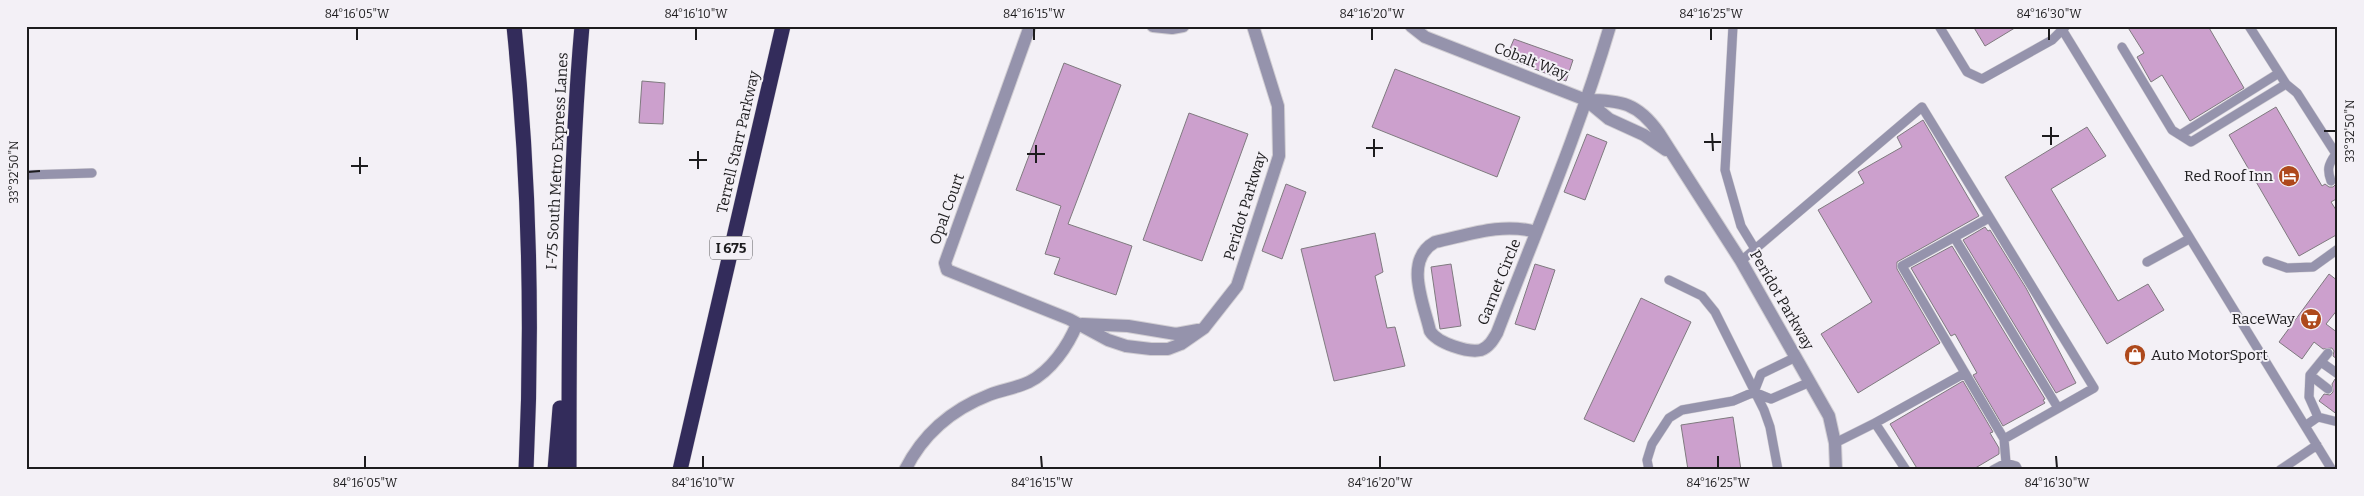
<svg xmlns="http://www.w3.org/2000/svg" width="2364" height="496" viewBox="0 0 2364 496" font-family="Bitter,serif">
<style>
.building{fill:#cca0cd;stroke:#7f7a7f}
.lines{fill:none;stroke-linecap:round;stroke-linejoin:round}
.service-casing{stroke:#d1ced3;stroke-width:10}
.minor-casing{stroke:#d1ced3;stroke-width:14}
.motorway-casing{stroke:#d1ced3;stroke-width:16}
.service{stroke:#9593ac;stroke-width:9}
.minor{stroke:#9593ac;stroke-width:12}
.motorway{stroke:#332c5b;stroke-width:15}
.ticks{fill:none;stroke:#1d1c1e;stroke-width:2}
.labels{text-anchor:middle;stroke-width:4;stroke-linejoin:round;paint-order:stroke}
.shield{fill:#f3f0f6;stroke:#5d5c5f;stroke-width:1}
.shield-label{font-size:14px;font-weight:bold;fill:#1d1c1e}
.street-label{font-size:15px;fill:#1d1c1e;stroke:#f3f0f6}
.poi-label{font-size:15px;fill:#1d1c1e;stroke:#f3f0f6;text-anchor:end}
.neatline{fill:none;stroke:#1d1c1e;stroke-width:2}
.ticks-label{font-size:12px;text-anchor:middle;fill:#1d1c1e}
</style>
<rect width="100%" height="100%" fill="#f3f0f6"/>
<path class="building" d="M1973,26H2018L1985,46Z
M2127,26H2208L2244,88L2190,121L2162,75L2151,82L2137,57L2144,53Z
M1514,39L1573,60L1566,81L1506,58Z
M1064,63L1121,85L1068,224L1132,246L1116,295L1054,274L1060,258L1045,254L1061,206L1016,190Z
M1395,69L1520,117L1497,177L1372,127Z
M642,81L665,83L663,124L639,123Z
M2276,107L2322,186L2325,184L2329,187H2333L2337,183L2338,177V198L2331,202L2338,213V234L2299,256L2229,135Z
M1189,113L1248,134L1202,261L1143,240Z
M1923,120L1979,216L1897,262V269L1940,343L1858,393L1821,334L1872,302L1818,210L1864,183L1858,172L1902,147L1897,137Z
M2087,127L2106,156L2051,189L2118,301L2148,284L2164,310L2107,344L2005,177Z
M1587,134L1607,142L1585,200L1564,192Z
M1286,184L1306,192L1282,259L1262,251Z
M1985,227L1988,231L1990,230L2026,288L2076,383L2056,393L1963,240Z
M1375,233L1383,272L1375,276L1387,328L1395,327L1405,366L1334,381L1301,249Z
M1952,246L2045,399L2043,400L2045,403L2003,426L1973,375L1977,373L1955,334L1951,336L1911,268Z
M1451,264L1461,326L1440,329L1431,267Z
M1535,264L1555,270L1535,330L1515,324Z
M2329,274L2338,281V309L2326,324L2338,333V360L2333,356L2334,351L2332,348L2323,349L2314,342L2302,359L2279,342Z
M1641,298L1691,322L1634,442L1584,419Z
M2335,379L2338,380V415L2319,401L2324,394L2330,395L2333,392L2332,384Z
M1963,381L1993,432L1990,433L1999,448V454L1972,470H1918L1890,424Z
M1733,417L1741,470H1688L1681,425Z"/>
<g class="lines">
<g class="service-casing">
<path id="service" d="M1733,26L1725,170L1741,226L1755,249
M1939,26L1967,72L1982,79L2052,40L2065,27
M2060,26L2332,470
M2249,26L2286,84L2297,93L2338,157
M2122,47L2172,130L2191,142L2286,84
M2180,135L2279,73
M26,175L92,173
M2331,181C2327,170 2328,165 2335,155
M1954,237L2058,408
M1741,261L1922,107L2094,388L2004,439L1902,266L1989,218
M2267,261L2287,268L2313,267L2338,249
M2147,262L2189,239
M1669,280L1702,296L1715,312L1764,410L1770,427L1778,470
M1796,357L1761,374L1754,392L1771,399L1810,382
M2321,362L2338,374
M2310,375L2328,389
M2318,417L2309,397L2310,375L2328,353
M1875,423L1965,373
M2305,426L2318,417L2338,422
M2004,439L2006,463
M1835,443L1875,423L1906,470
M1649,470L1647,460L1652,444L1669,418L1682,410L1733,401L1754,392
M1993,470L2006,463L2016,466L2018,470
M2280,470L2317,445"/>
</g>
<g class="minor-casing">
<path id="minor" d="M1030,26L945,263L947,270L1069,319L1108,340L1126,346L1151,349H1168L1181,344L1204,328L1237,286L1279,156L1278,106L1253,26
M1153,26L1172,28L1183,26
M1411,26L1425,37L1586,100L1609,119L1644,135L1666,150
M1586,100C1621,100 1638,103 1659,133L1741,261L1829,416L1835,443L1836,470
M1536,232C1502,222 1468,235 1435,242C1403,260 1424,304 1430,331C1437,343 1468,353 1481,350C1489,347 1493,340 1497,333C1536,231 1579,131 1610,26
M1082,324L1128,326L1176,334L1198,330
M905,470C923,434 953,409 989,395C1002,390 1016,388 1029,382C1051,371 1068,346 1077,324"/>
</g>
<g class="motorway-casing">
<path id="motorway" d="M514,26C529,173 533,323 526,470
M555,470L560,408
M569,470C569,322 569,174 582,26
M680,470L783,26"/>
</g>
<use href="#service" class="service"/>
<use href="#minor" class="minor"/>
<use href="#motorway" class="motorway"/>
</g>
<path class="ticks" d="M357,28V40M696,28V40M1034,28V40M1372,28V40M1711,28V40M2049,28V40M2051,127V145M2324,131H2336M1712,133L1713,151M2042,136H2059M1374,139V157M1704,142H1721M1036,145V163M1366,148H1383M698,151V169M1027,154H1045M360,157V174M689,160H707M351,166H368M28,172L40,171M365,456V468M703,456V468M1041,456L1042,468M1380,456V468M1718,456V468M2056,456L2057,468"/>
<defs>
<g id="hotel-disc" transform="scale(1.125)"><circle r="9.5" fill="#ae491c" stroke="#f3f0f6"/><path d="M-6-4.5h1.5V1H6V5H4.5V3h-9V5H-6ZM-4 0a1.8 1.8 0 1 1 3.6 0ZM.5 0V-2.5h3Q6-2.5 6 0Z" fill="#fff"/></g>
<g id="supermarket-disc" transform="scale(1.125)"><circle r="9.5" fill="#ae491c" stroke="#f3f0f6"/><path d="M-6-5.5h2.5l.6 2H6L4.5 2H-2.5L-4.4-4H-6ZM-1.5 3.2a1.3 1.3 0 1 0 .1 0ZM3 3.2a1.3 1.3 0 1 0 .1 0Z" fill="#fff"/></g>
<g id="shop-disc" transform="scale(1.125)"><circle r="9.5" fill="#ae491c" stroke="#f3f0f6"/><path d="M-5-2.5h2.3a2.7 3.5 0 0 1 5.4 0H5L5.5 6h-11ZM-1.5-2.5h3a1.5 2.3 0 0 0-3 0Z" fill="#fff"/></g>
</defs>
<g fill-rule="evenodd">
<use href="#hotel-disc" x="2289" y="176"/>
<use href="#supermarket-disc" x="2311" y="319"/>
<use href="#shop-disc" x="2135" y="355"/>
</g>
<g class="labels">
<rect class="shield" x="710" y="236.5" width="42" height="23" rx="4"/>
<g class="shield-label">
<text x="731" y="253">I 675</text>
</g>
<g class="street-label">
<text transform="translate(1531 61) rotate(21)" y="5">Cobalt Way</text>
<text transform="translate(738 142) rotate(-77)" y="5">Terrell Starr Parkway</text>
<text transform="translate(557 161) rotate(-87)" y="5">I-75 South Metro Express Lanes</text>
<text transform="translate(1245 206) rotate(-73)" y="5">Peridot Parkway</text>
<text transform="translate(947 209) rotate(-70)" y="5">Opal Court</text>
<text transform="translate(1499 282) rotate(-68)" y="5">Garnet Circle</text>
<text transform="translate(1782 300) rotate(60)" y="5">Peridot Parkway</text>
</g>
<g class="poi-label">
<text x="2273" y="181">Red Roof Inn</text>
<text x="2295" y="324">RaceWay</text>
<text x="2151" y="360" text-anchor="start">Auto MotorSport</text>
</g>
</g>
<rect width="2364" height="496" fill="none" stroke="#f3f0f6" stroke-width="55"/>
<rect x="28" y="28" width="2308" height="440" class="neatline"/>
<g class="ticks-label">
<text x="357" y="18">84°16'05"W</text>
<text x="696" y="18">84°16'10"W</text>
<text x="1034" y="18">84°16'15"W</text>
<text x="1372" y="18">84°16'20"W</text>
<text x="1711" y="18">84°16'25"W</text>
<text x="2049" y="18">84°16'30"W</text>
<text transform="translate(2350 131) rotate(-90)" y="4">33°32'50"N</text>
<text transform="translate(14 172) rotate(-90)" y="4">33°32'50"N</text>
<text x="365" y="487">84°16'05"W</text>
<text x="703" y="487">84°16'10"W</text>
<text x="1042" y="487">84°16'15"W</text>
<text x="1380" y="487">84°16'20"W</text>
<text x="1718" y="487">84°16'25"W</text>
<text x="2057" y="487">84°16'30"W</text>
</g>
</svg>
